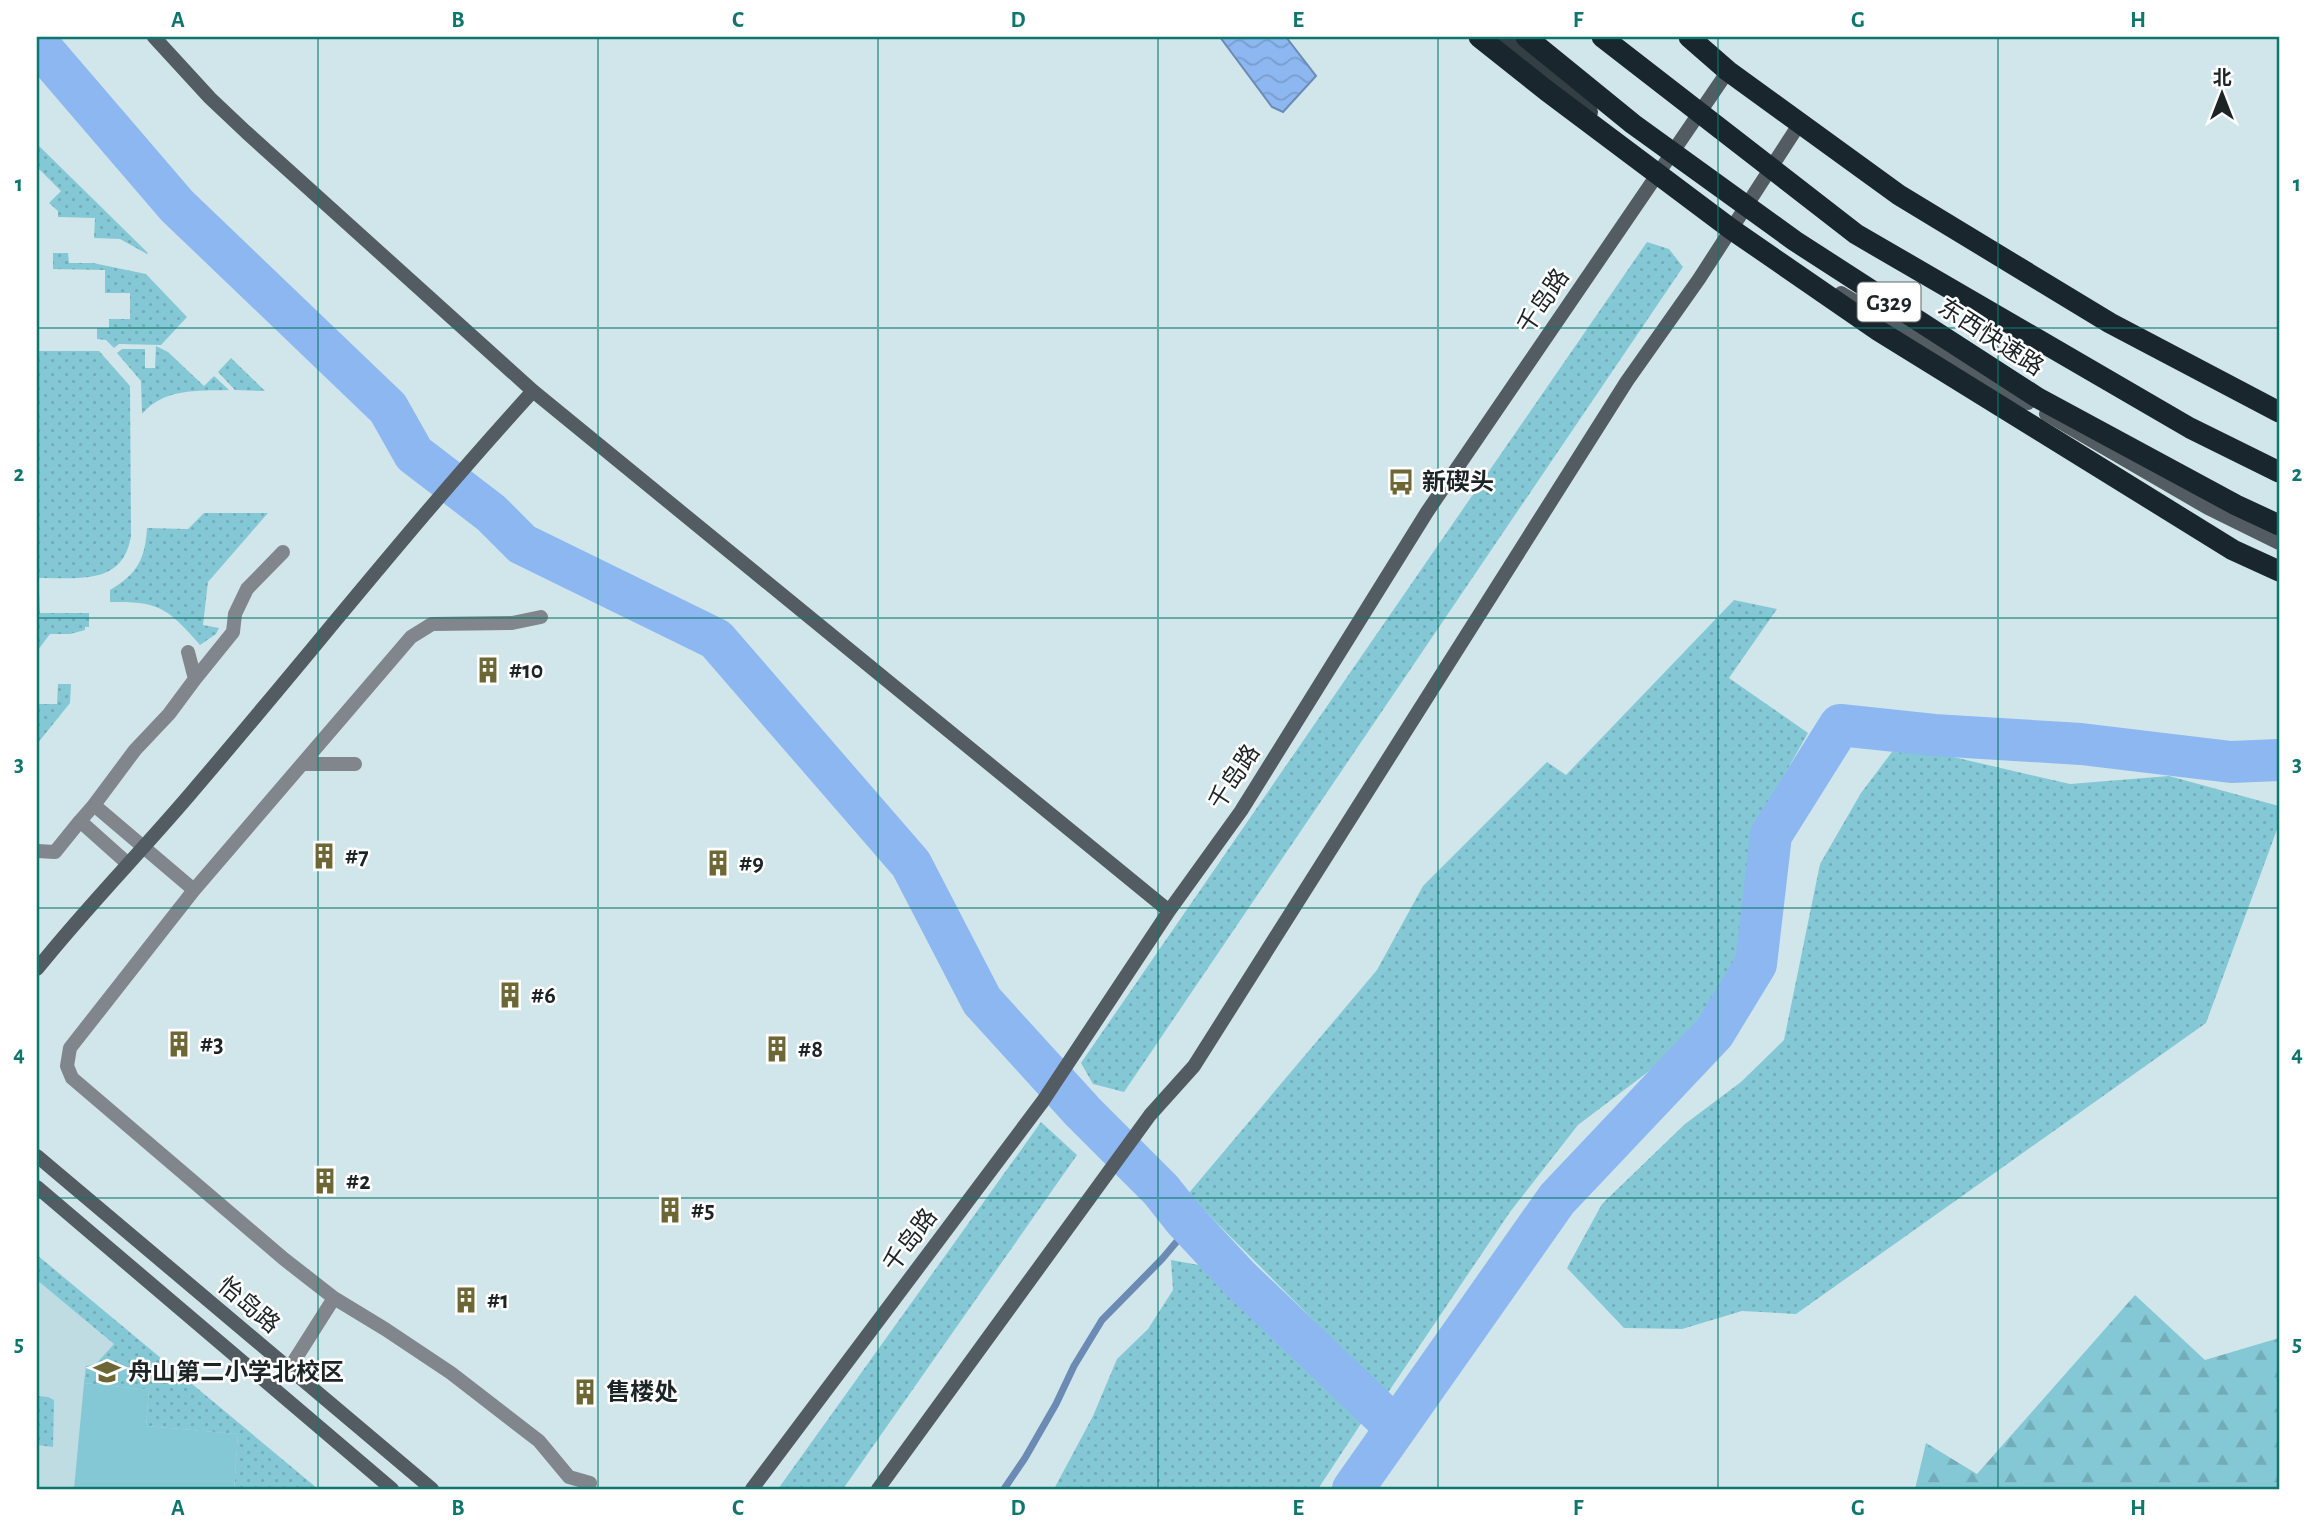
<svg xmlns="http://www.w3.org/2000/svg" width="2316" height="1526" viewBox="0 0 2316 1526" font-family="'Alegreya Sans','Noto Sans SC',sans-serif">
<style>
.built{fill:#bedce2}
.grass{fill:url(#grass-dots)}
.forest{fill:url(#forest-firs)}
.pitch{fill:#84c8d6}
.water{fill:url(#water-waves);stroke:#6b8bb4;stroke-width:2}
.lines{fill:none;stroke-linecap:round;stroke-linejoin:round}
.stream{stroke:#6b8bb4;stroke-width:7}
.river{stroke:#8db7f1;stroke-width:42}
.street{stroke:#80868b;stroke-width:14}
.secondary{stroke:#525c62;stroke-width:14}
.primary{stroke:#333e45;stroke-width:18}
.highway{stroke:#19262e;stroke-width:21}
.highway-bridge{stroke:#19262e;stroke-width:21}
.grid{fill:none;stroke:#0f766e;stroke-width:2;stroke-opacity:0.55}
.labels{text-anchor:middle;stroke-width:5;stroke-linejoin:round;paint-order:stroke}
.shield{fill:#fff;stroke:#606667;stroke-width:2}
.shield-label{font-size:23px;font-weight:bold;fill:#1c2426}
.street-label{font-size:24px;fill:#1c2426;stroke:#fff}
.poi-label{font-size:24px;font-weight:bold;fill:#1c2426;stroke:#fff;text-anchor:start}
.neatline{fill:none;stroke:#0f766e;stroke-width:2.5}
.grid-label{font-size:23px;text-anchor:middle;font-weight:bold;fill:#0f766e}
</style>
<defs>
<pattern id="grass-dots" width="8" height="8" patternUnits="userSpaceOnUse" patternTransform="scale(1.75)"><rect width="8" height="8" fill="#84c8d6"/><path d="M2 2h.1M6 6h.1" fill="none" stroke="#71acb8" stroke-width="1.8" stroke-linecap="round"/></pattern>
<pattern id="forest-firs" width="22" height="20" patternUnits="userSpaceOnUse" patternTransform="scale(1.75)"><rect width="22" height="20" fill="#84c8d6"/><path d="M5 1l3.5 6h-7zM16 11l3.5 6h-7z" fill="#71acb8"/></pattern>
<pattern id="water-waves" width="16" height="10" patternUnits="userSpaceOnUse" patternTransform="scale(1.75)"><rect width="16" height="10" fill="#8db7f1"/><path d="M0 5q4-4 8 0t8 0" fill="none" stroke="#799dce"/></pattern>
</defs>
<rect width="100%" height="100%" fill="#d1e6ea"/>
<path class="built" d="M37,1255L318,1489H37Z"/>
<path class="grass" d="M37,144L148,253L147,254L120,239L94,238L95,218L58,217V211L49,203L61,191L37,167Z
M1647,242L1669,249L1683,267L1124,1092L1093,1084L1081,1063Z
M53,253H68L69,263H93L146,274L187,317L161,345L119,344L114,348L106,340L97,339V328H109V319H130V293H105V270L53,269Z
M156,346L168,352L204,386L214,376L229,390C197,391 164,388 142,414L141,381L117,353L122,349H145V368H155Z
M37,351H99L130,386L131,536C123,587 76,577 37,578Z
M231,358L265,391L235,390L218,372Z
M204,513H268L208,582L203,625L219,628L216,634L200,645C168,608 159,601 110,602V590C137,574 145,560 147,528L188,529Z
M37,592H39L40,613H89V627H85V630L70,634H50L38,650V662Z
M1734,600L1777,609L1729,678L1808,733L1756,825L1745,956L1673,1053L1578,1125L1510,1212L1387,1394L1188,1194L1377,970L1423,886L1547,762L1566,775Z
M58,684H71L70,703L37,744V704H57Z
M1892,752L1936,753L2070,784L2169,776L2279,806V824L2206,1023L1796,1314L1742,1311L1682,1329L1624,1328L1567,1268L1602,1204L1685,1124L1741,1082L1784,1040L1820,864L1861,793Z
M1041,1122L1077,1155L843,1489H778Z
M37,1255L318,1489H234L238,1434L146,1426L149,1390L84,1383L86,1366L96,1364L114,1344L37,1280Z
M1171,1260L1199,1265L1220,1280L1366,1416L1318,1489H1054L1093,1416L1117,1359L1148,1329L1173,1290Z
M38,1396L48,1397L54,1400L53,1447L37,1445Z"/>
<path class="forest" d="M2135,1295L2205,1360L2279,1338V1489H1915L1926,1443L1977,1474Z"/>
<path class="pitch" d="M84,1383L149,1390L146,1426L238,1434L234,1489H74Z"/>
<path class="water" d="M1220,37H1286L1316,76L1283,112L1272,107Z"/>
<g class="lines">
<path class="stream" d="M1004,1489L1025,1458L1056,1404L1074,1366L1102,1320L1162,1259L1190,1226"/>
<path class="river" d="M37,43L177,206L388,408L414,454L491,513L522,544L716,639L911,864L982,1001L1083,1112L1161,1190L1184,1219L1240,1279L1396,1428
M1353,1489L1557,1199L1714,1033L1756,964L1771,835L1840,725L1934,735L2081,744L2231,762L2279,760"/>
<path class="street" d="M195,679L233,632L235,614L247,589L283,552
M302,764H355
M94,805L135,750L169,714L195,679L188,652
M37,851L55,852L80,821
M127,863L80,821L94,805L194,890L70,1048L67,1066L72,1078L284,1259L334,1298
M194,890L411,637L432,624L512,623L541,617
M289,1369L334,1298L385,1329L451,1373L539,1441L569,1477L590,1483"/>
<path class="secondary" d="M154,37L210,98L246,132L533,391L1169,911
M1841,293L2028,403
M2046,414L2208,508L2279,543
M37,969C88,905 145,848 197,786C310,654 416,519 533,391
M37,1156L432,1489
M37,1187L392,1489
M752,1489L1043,1101L1169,911L1241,811L1427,512L1728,71
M878,1489L1150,1115L1194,1066L1627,381L1699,279L1800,123"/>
<path class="primary" d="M1505,37L1589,112"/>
<path class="highway" d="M1479,37L1547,91L1731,229L1879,331L2233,550L2279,571
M1689,37L1728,71L1899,195L2110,323L2279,412"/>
<path class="highway-bridge" d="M1526,37L1633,124L1795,241L2038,398L2236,505L2279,525
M1602,37L1856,234L2190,428L2279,472"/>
</g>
<path class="grid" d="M318,37V1489M598,37V1489M878,37V1489M1158,37V1489M1438,37V1489M1718,37V1489M1998,37V1489M37,328H2279M37,618H2279M37,908H2279M37,1198H2279"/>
<defs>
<g id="bus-bare" transform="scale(2.1)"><path d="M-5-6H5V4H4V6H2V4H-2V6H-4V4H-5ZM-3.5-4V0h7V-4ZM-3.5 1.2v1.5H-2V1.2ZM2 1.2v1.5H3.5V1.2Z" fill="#6c6734" stroke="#fff" stroke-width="2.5" paint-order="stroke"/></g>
<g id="building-bare" transform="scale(2.1)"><path d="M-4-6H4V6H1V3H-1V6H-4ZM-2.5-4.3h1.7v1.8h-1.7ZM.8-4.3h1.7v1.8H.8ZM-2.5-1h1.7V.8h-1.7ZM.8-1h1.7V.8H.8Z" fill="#6c6734" stroke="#fff" stroke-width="2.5" paint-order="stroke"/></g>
<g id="school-bare" transform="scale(2.1)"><path d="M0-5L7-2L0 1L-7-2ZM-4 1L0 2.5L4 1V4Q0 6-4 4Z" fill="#6c6734" stroke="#fff" stroke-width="2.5" paint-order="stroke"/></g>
</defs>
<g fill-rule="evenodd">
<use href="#bus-bare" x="1401" y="482"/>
<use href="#building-bare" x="488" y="670"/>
<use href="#building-bare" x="324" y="856"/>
<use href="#building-bare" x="718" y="863"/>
<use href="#building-bare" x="510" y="995"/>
<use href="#building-bare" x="179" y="1044"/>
<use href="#building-bare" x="777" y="1049"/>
<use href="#building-bare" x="325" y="1181"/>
<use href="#building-bare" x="670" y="1210"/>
<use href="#building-bare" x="466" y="1300"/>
<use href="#school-bare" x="107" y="1372"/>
<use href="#building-bare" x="585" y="1392"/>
</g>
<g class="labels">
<rect class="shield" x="1857.5" y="282.5" width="63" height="39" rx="5"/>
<g class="shield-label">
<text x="1889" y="310">G329</text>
</g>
<g class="street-label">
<text transform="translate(1543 301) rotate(-56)" y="8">千岛路</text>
<text transform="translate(1991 337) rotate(33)" y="8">东西快速路</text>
<text transform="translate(1234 777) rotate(-57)" y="8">千岛路</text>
<text transform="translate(910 1240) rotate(-53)" y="8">千岛路</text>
<text transform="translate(249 1305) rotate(40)" y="8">怡岛路</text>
</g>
<g class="poi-label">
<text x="1422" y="490">新碶头</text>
<text x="509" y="678">#10</text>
<text x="345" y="864">#7</text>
<text x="739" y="871">#9</text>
<text x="531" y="1003">#6</text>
<text x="200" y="1052">#3</text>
<text x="798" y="1057">#8</text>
<text x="346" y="1189">#2</text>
<text x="691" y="1218">#5</text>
<text x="487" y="1308">#1</text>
<text x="128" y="1380">舟山第二小学北校区</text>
<text x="606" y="1400">售楼处</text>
</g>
</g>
<rect width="2316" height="1526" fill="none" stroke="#ffffff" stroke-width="77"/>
<g transform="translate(2222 94)" stroke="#ffffff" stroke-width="5" paint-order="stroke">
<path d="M0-5L12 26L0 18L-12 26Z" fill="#1c2426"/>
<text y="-10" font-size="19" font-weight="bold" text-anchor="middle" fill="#1c2426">北</text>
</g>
<rect x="38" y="38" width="2240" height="1450" class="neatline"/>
<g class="grid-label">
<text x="178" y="27">A</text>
<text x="458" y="27">B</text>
<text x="738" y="27">C</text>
<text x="1018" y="27">D</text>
<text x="1298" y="27">E</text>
<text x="1578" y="27">F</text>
<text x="1858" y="27">G</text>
<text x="2138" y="27">H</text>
<text x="19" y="191">1</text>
<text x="2297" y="191">1</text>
<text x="19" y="481">2</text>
<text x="2297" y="481">2</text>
<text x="19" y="771">3</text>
<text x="2297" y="771">3</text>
<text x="19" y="1061">4</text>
<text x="2297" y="1061">4</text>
<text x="19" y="1351">5</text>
<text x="2297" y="1351">5</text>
<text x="178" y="1515">A</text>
<text x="458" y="1515">B</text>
<text x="738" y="1515">C</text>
<text x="1018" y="1515">D</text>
<text x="1298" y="1515">E</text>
<text x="1578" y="1515">F</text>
<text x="1858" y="1515">G</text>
<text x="2138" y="1515">H</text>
</g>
</svg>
